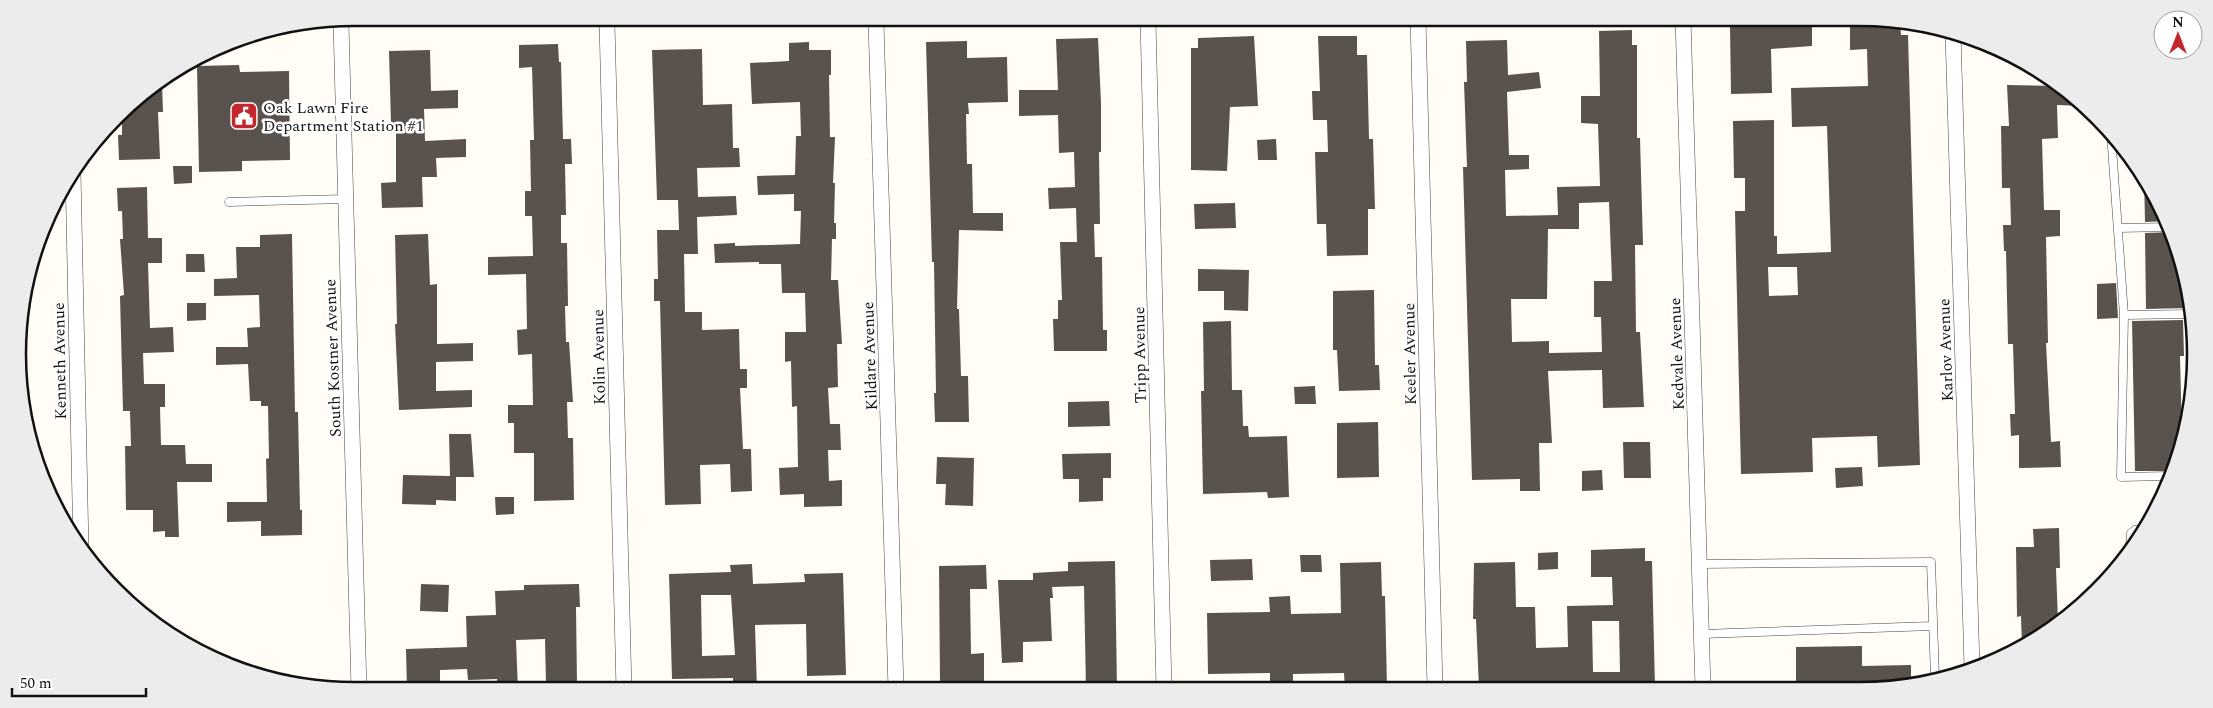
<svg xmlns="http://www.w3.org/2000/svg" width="2213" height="708" viewBox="0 0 2213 708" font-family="Spectral,serif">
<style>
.building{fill:#5a524d;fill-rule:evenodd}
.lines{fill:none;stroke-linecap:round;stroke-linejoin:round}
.service-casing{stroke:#444;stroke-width:9}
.minor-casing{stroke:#444;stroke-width:16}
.service{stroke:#fff;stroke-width:8}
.minor{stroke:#fff;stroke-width:15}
.labels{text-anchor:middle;stroke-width:5;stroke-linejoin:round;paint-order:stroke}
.poi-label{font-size:16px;fill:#111;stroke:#fff;text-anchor:start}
.street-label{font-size:16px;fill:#111;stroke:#fff}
.rim{fill:none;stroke:#111;stroke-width:2.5}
</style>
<rect width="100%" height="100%" fill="#fffdf5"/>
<path class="building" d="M1850,22H1900L1901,35H1908L1920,465L1878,467L1877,436L1812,438L1813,472L1741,474L1735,211H1745V178H1734L1733,121L1774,120V236H1777V254L1831,252L1827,126L1792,127L1791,88L1868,86L1867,49L1850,50ZM1768,267H1797L1798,295L1769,296Z
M1812,25V46L1771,49L1772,93L1731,94L1730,27Z
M1632,30V45H1637V138H1640L1643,245H1635L1636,332H1640L1644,407L1603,408L1602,370L1548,371L1552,443H1539L1540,491H1520V479L1472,480L1463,167H1467L1464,82H1467L1466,41L1507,40L1508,75L1539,72L1541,88L1507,92L1509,155H1529V169L1505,170L1506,216L1558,215L1557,187L1600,186L1598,124L1581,123V96H1600L1599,31ZM1609,202L1612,281H1594V317H1601L1602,352L1549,353V341L1512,342L1511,299H1547L1548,229H1579V203Z
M1254,36L1258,106L1230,107L1227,171L1191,170V48H1198V38Z
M1318,36H1357V55H1367L1369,139H1373L1375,209H1368V255L1327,256L1326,224H1317L1315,152H1328L1327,120H1313L1312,91H1320Z
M1098,38L1101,103V152H1099L1100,224H1094L1095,257H1102L1103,330H1107V351H1054L1053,319H1058V300H1062L1060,242H1077L1076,208L1049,209L1048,188L1075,187L1074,152L1059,153L1058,115L1019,116V90H1058L1056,39Z
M967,41V58L1007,57L1008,102L968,103L969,114H966L967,164H972L973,213H1003V231L959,230L957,309H959L961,376H968L969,422H935L934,393H936L934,262H932L926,42Z
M809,42V50H831V75H829L830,137H835L833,183H835L834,223H836V239H832L831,280H838L842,344H837L838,387L828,388L830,424H840L841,450H828L829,481L842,480V506L804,507V494L780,495L779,468L798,467L797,406L792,407L791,361L785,362V332H806L805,293H782L781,264H759V262L715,263L714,244L735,243V246L800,244L801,211H794V194L758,195L757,176L795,175L796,136H801L800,102L752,104L750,63L789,61V43Z
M558,44L559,62H561L563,139H571L572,164H565L566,215H561V243H567L568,306H565L566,342H569L573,402H567L568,438H573L574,500L534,501V453H514V423H508V405H533L532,354L518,355L517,330L527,329L526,274L488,275V257L533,256L532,216H525V191H531L530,140H534L532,67L519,68V45Z
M702,49L703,105L732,104L733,148H739L740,167L697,168L698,197L736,196L737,215L697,217L698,254H684L685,312H702V330L739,329L740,369H747V388H740L743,449H751L752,491L731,492L730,464L700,465L701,504L665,505L660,301H654V279H658L657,230H679L678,200H657L652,50Z
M430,50L431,91L458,90V108L424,109L425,141L466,139V157L436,158L437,177H422L423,207L382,208L381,183L396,182V124H391L389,51Z
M239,65L240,72L289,71L290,160L242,161V171L199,172L197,66Z
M162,82L163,112H158L160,159L119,160L118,135H122V112L132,101Z
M2007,85L2060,86L2084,106L2057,105L2058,138L2042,139L2044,210H2060V236L2046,237L2048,343H2046L2051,442L2060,441L2061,467L2019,468V435L2011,436L2010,414H2015L2013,344H2008L2006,251H2004L2003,225H2011L2010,188H2002L2001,126H2009Z
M1276,139L1277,160H1258L1257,140Z
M173,166H192V183L174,184Z
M2144,176L2168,221L2145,222Z
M147,187L148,238H162V263H148L150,328L173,327L174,352L143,353L144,384H165V407H160L161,445H185L186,464H212V482H177L179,537H165V531L153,532V510H126L125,446H131L130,411H123L120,296L124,295L120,239H123L122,211H118L117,188Z
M1235,203L1236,228L1195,229L1194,204Z
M2172,232L2187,283L2188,308L2146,309L2145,233Z
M292,234L295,412H298L300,510H302V535L261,536V521L227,522V502H267L266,459L269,458L268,406H261V401H250L248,364L216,365V347H248L247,328L260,327L259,295L214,296V279L237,278L236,247H260V235Z
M428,234L430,285L437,284V344L473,343V361L436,362V391L472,390V407L399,410L395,324H397L395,235Z
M186,254H204L205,272H186Z
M1198,269L1249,270L1248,311L1224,310V291H1198Z
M2116,283L2118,318L2097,319V284Z
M1374,290L1375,365H1379L1380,390L1339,391L1337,350H1333V291Z
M187,303H206V320L187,321Z
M2183,320L2184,356H2180L2182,438L2170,471H2135L2132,321Z
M1231,321L1232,390H1242L1243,426H1248L1249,437L1287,436L1289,497L1268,498L1267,492L1203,494L1201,391H1204L1203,322Z
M1315,386L1316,404H1295L1294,387Z
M1109,401L1110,426L1068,427V402Z
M1378,422L1379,477L1337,478V423Z
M449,434H471L474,477H456V501L436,500V505L402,504L403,475L450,476Z
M1623,442H1650L1651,478H1624Z
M1111,453V478H1103V501L1079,502V479H1063L1062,454Z
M937,457L974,458L973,506L945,505L946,484H936Z
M1862,467L1863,486L1836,488L1835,468Z
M1602,470L1603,490L1582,491V471Z
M495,497H514V514L496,515Z
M2059,528L2060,568H2056L2058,623L2022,647L2021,616L2017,617L2016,547H2034L2033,529Z
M1645,548V561H1652L1655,688H1479L1476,619H1473L1474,563L1515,562L1516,607H1535L1536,648L1568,647L1567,606L1613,605L1612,577H1591V550ZM1592,621H1619L1620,672H1593Z
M1558,552V569L1538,570V553Z
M1300,555H1321L1322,572H1301Z
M1252,559L1253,580L1211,581L1210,560Z
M1115,561L1117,689H1086L1084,586L1052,587L1053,598H1050L1052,641L1023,642V662L1002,663L998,580H1033V573L1068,571V562Z
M1381,562L1382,596H1385L1387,689H1345L1344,673L1293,674V689H1270V673L1208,674L1207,613L1270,612L1269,597L1290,596L1291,614L1341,613L1340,563Z
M752,564L753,584L805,582L804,574L843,573L846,675L807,676L806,624L755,625L757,690H733V678L672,679L669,574L731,572L730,565ZM701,595H731L735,655L702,656Z
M986,565L987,589H970L971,654L984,653V682L940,683L939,566Z
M421,584L449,585L448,612L420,611Z
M579,584L580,607H576L577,684L546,685L545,639L516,640L518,690H497V679L468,680L467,669L440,670V690H407L406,649L467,647L466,616L496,615L495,591L524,590V585Z
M1862,646V666L1911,665V685L1903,688H1796V647Z"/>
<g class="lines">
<g class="service-casing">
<path id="service" d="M2111,133L2124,315L2121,477L2168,476
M229,202L346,199
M2118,228L2171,227
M2124,315L2192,314
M2130,547L2131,533L2135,530L2146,528
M1700,564L1931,562L1935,678
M1702,634L1933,626"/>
</g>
<g class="minor-casing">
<path id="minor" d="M1683,18L1703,688
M1418,19L1435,688
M1148,20L1164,689
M876,22L896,689
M607,23L624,690
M341,24L359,690
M1953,33L1972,667
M73,172L81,549"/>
</g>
<use href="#service" class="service"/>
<use href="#minor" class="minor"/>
</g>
<defs>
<g id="civic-square" transform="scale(1.4375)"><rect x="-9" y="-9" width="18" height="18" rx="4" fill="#c4262e" stroke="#fff"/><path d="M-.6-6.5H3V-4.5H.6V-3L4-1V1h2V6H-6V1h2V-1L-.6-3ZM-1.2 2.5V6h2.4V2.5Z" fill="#fff"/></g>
</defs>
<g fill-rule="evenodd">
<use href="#civic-square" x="244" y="116"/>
</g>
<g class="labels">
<g class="poi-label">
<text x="263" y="113">Oak Lawn Fire<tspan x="263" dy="18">Department Station #1</tspan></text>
</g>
<g class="street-label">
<text transform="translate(1945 350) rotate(-92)" y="6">Karlov Avenue</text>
<text transform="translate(1409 354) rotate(-91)" y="6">Keeler Avenue</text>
<text transform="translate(1676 354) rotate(-92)" y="6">Kedvale Avenue</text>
<text transform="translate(1139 355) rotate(-91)" y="6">Tripp Avenue</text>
<text transform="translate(869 356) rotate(-92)" y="6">Kildare Avenue</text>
<text transform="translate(598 357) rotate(-91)" y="6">Kolin Avenue</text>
<text transform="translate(332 358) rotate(-92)" y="6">South Kostner Avenue</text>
<text transform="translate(59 361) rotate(-91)" y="6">Kenneth Avenue</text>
</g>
</g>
<path d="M0 0H2213V708H0ZM354 26H1859A328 328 0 0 1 2187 354V354A328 328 0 0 1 1859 682H354A328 328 0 0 1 26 354V354A328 328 0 0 1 354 26Z" fill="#ececec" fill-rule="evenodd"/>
<path class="rim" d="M354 26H1859A328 328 0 0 1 2187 354V354A328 328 0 0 1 1859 682H354A328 328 0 0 1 26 354V354A328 328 0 0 1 354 26Z"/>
<g transform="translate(2178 35)"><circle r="24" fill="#ffffff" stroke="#a0a0a0"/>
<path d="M0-4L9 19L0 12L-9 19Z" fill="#c4262e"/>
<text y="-8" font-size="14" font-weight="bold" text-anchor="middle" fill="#111111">N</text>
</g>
<path d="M12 688v8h134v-8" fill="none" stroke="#111111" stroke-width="2.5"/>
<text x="20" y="688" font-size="15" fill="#111111" stroke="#ffffff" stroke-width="4" paint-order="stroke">50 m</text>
</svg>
